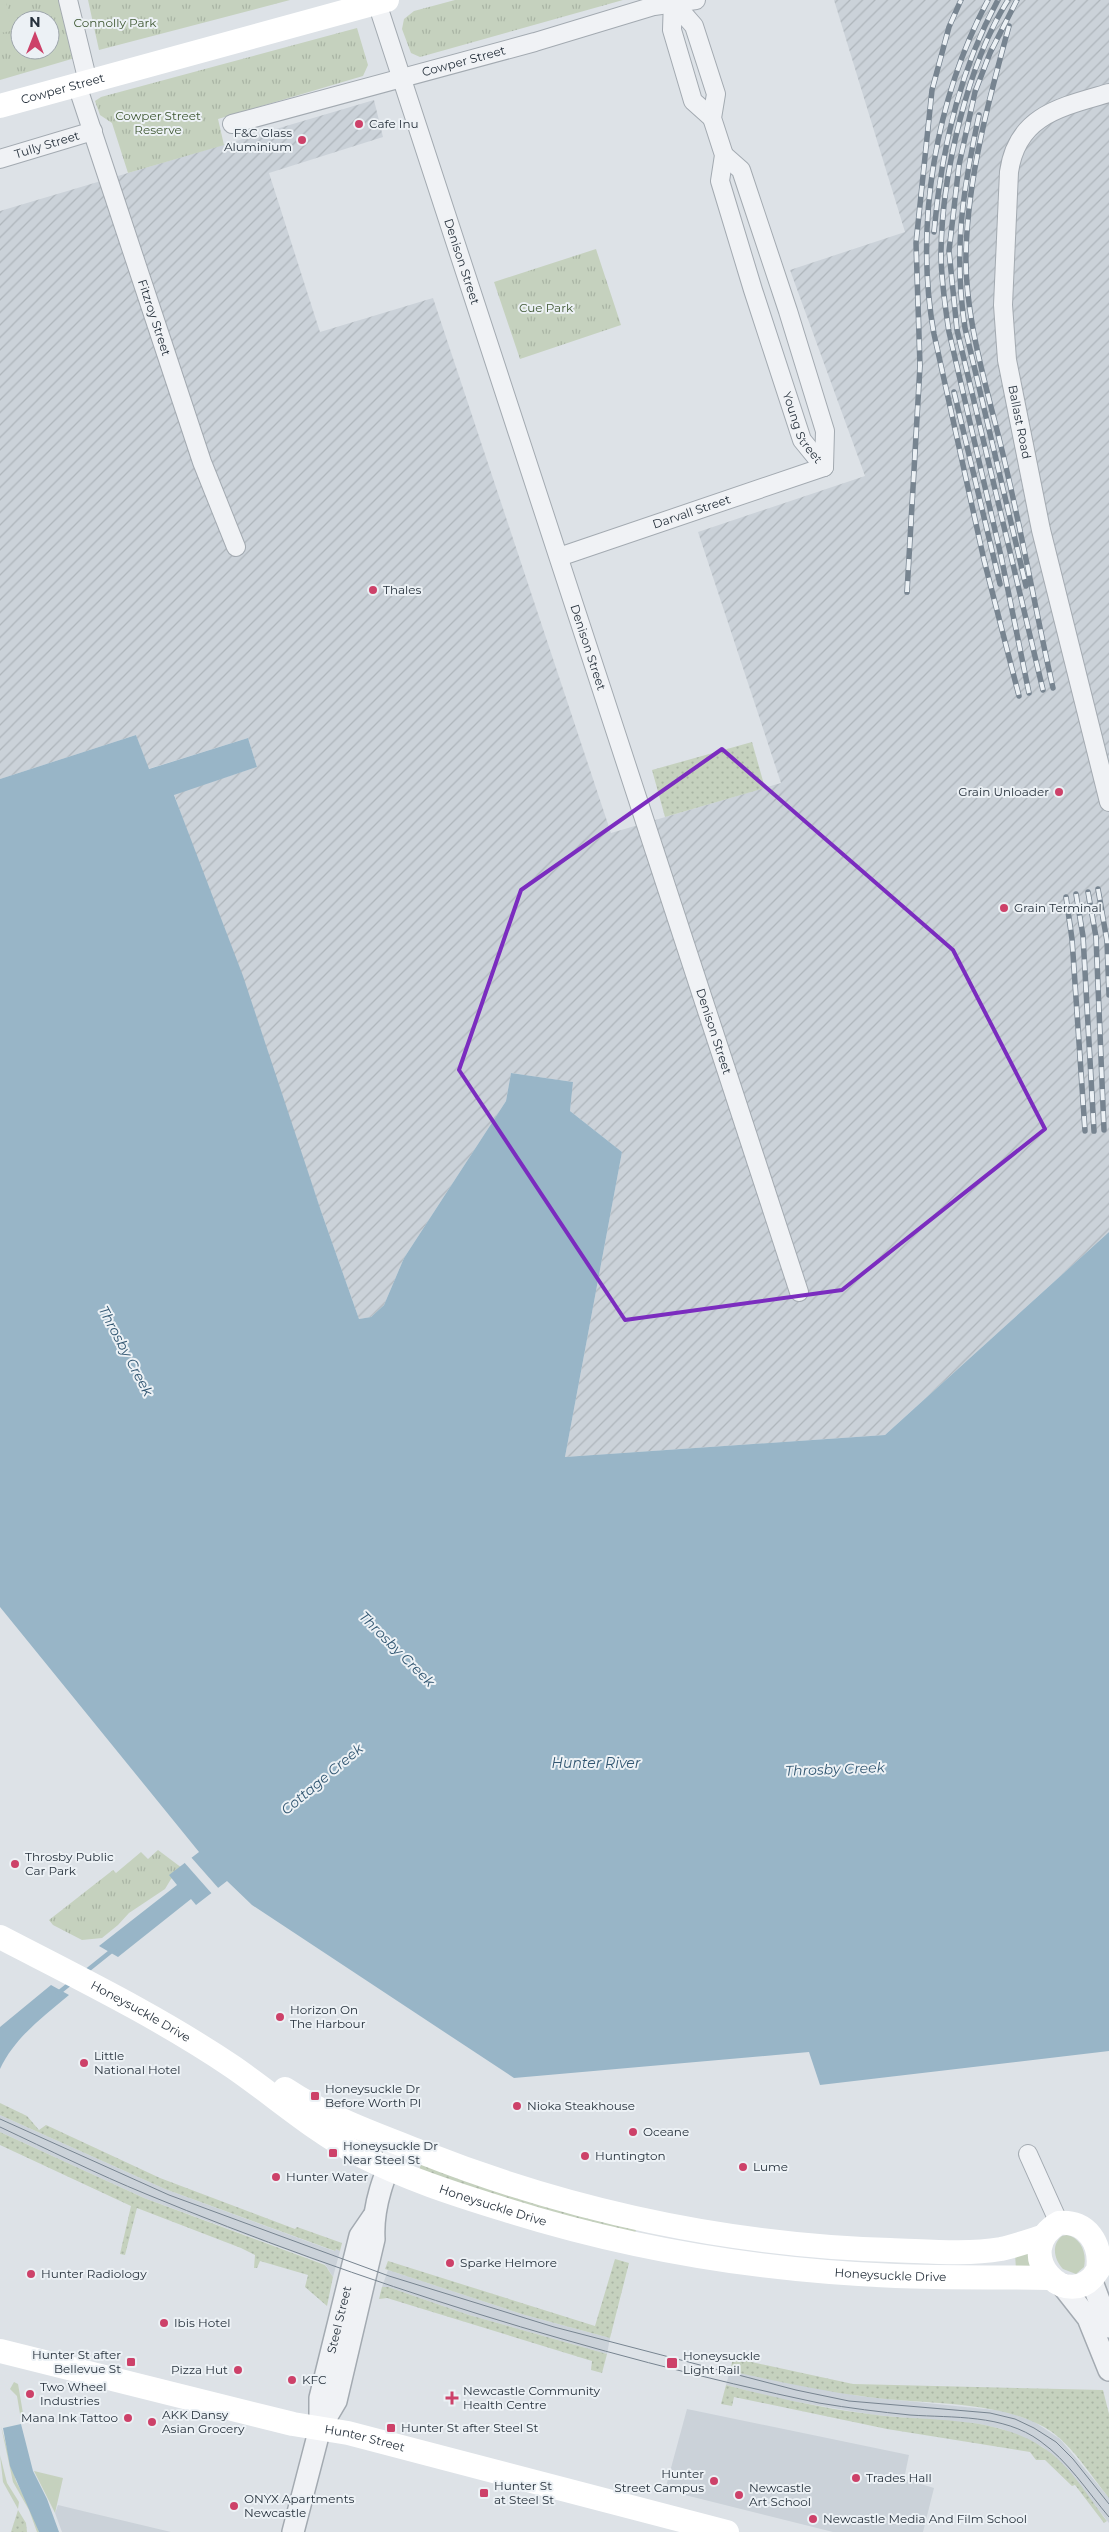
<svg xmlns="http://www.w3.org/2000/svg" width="1109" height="2532" viewBox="0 0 1109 2532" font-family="Montserrat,sans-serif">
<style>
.built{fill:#cbd2d9}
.industrial{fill:url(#industrial-furrows)}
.grass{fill:url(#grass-dots)}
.park{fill:url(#park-tufts);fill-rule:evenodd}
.garden{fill:#c5d1be}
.water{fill:#98b5c7}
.pier{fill:#dde2e7}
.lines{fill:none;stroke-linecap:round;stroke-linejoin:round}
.stream{stroke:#98b5c7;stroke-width:4.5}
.minor-casing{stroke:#a3aab1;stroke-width:20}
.tertiary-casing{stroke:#a3aab1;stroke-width:24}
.minor{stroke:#f0f2f5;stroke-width:18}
.tertiary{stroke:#f0f2f5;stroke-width:21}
.secondary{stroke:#fff;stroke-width:24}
.tram{stroke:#778490;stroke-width:1}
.rail-casing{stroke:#778490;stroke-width:5.5}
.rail{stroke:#ecf1f5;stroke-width:4;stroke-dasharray:11;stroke-linecap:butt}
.marked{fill:none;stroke:#7b2cbf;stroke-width:4;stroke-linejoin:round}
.poi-dot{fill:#cd4169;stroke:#ecf1f5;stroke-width:2}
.labels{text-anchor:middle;stroke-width:4;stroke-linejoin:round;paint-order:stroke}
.park-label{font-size:12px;fill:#405934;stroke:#ecf1f5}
.street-label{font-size:12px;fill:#27323d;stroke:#ecf1f5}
.poi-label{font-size:12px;fill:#27323d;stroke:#ecf1f5;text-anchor:start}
.water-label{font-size:14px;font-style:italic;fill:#315671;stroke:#ecf1f5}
</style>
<defs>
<pattern id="industrial-furrows" width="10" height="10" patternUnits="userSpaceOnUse" patternTransform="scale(1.25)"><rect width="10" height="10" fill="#cbd2d9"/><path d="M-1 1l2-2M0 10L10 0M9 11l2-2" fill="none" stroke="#aeb5bb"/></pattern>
<pattern id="grass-dots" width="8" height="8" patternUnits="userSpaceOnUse" patternTransform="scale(1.25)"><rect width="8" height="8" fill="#c5d1be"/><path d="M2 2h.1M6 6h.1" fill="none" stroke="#a9b4a4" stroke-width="1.8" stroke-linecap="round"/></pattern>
<pattern id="park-tufts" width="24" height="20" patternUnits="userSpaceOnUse" patternTransform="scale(1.25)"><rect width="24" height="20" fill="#c5d1be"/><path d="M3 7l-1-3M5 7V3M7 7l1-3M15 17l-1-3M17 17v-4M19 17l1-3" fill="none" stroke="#a9b4a4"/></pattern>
</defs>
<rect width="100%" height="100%" fill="#dde2e7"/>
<path class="built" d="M0,2115L165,2189L334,2251L336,2249L340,2251L333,2277L325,2264L144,2198L0,2132Z
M388,2270L525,2315L610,2338L607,2354L469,2315L388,2287H382Z
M730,2371L859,2396L1004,2411L1033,2421L1060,2439L1109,2498V2523L1072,2476L1043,2447L1002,2429L980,2424L874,2415L774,2398L726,2385Z
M687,2409L909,2455L904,2479L934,2488L923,2532H833L665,2490Z
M58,2505L87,2512L171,2532H62L55,2513Z"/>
<path class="industrial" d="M834,0H1109V1232L885,1435L565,1457L622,1152L570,1111L573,1082L511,1073L506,1101L404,1258L384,1305L371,1317L359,1319L174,794L257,767L248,738L148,769L136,735L0,779V211L374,100L383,137L269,173L320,332L433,298L611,833L781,783L698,532L865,476L790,270L905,232Z"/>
<path class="grass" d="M752,742L765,788L665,817L652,770Z
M0,2103L27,2116L39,2130L46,2125L160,2178L295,2229L297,2227L342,2243L340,2251L336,2249L335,2251L165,2189L0,2115Z
M0,2132L144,2198L325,2265L333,2277L327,2306L305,2287L308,2275L260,2261L257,2268H254L255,2255L241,2248L137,2208L125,2255L120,2254L131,2206L0,2145Z
M423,2159L638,2222L634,2237L570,2222L419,2170Z
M615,2259L629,2263L610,2338L525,2315L385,2269L388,2261L595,2326Z
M382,2287H388L469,2315L607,2354L602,2373L591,2370L592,2361L387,2298L379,2299Z
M733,2358L853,2384L1103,2390L1109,2414V2498C1091,2476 1075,2449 1052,2432C1003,2399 925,2405 868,2397C821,2391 776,2381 730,2371Z
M726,2385C775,2398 825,2409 876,2415C931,2422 993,2415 1042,2447C1069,2463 1088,2497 1107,2521L1104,2523L1075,2485L1072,2486L1045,2460H1036L1030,2452L887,2429L734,2397L732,2406L721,2404Z
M18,2510L26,2523L27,2532H11Z"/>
<path class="park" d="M0,0H61L75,58L0,80ZM20,20H50V50H20Z
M88,0H290L99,50Z
M455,0H623L420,57L411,53L402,29L404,19L414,11Z
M357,28L368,65L363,76L218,119L224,145L128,173L112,123L100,115L95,101L101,97Z
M596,249L621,325L520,359L494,282Z
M158,1850L182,1868L171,1879L165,1889L129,1913L118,1925L102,1938L82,1940L53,1925L49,1920L113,1870L116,1873L141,1852L148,1859Z"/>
<path class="garden" d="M0,0H6L11,31L0,33Z
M1067,2235C1081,2238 1087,2253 1084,2267L1076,2274L1063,2269C1054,2259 1051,2245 1062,2236Z
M1032,2246L1035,2270H1016L1015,2253Z
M14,2382L18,2384L24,2419L21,2420L17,2396L10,2389Z
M1,2426L16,2481L32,2512L39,2532H37L29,2510L13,2482Z
M0,2455L7,2483L19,2502L18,2509L3,2482Z
M34,2471L63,2478L55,2513Z"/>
<path class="water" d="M136,735L149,769L248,738L257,767L174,795L243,976L321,1211L359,1319L371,1317L384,1305L404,1258L506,1101L511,1073L573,1082L570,1111L622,1152L565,1457L885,1435L1109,1232V2051L820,2085L809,2052L514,2078L252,1905L227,1881L196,1905L191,1899L118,1957L99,1946L177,1885L169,1875L199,1852L0,1607V779Z
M51,1985L69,1995C43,2017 15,2037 0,2069V2027Z
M21,2424L33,2471L47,2499L59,2532H39L10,2466L3,2428Z"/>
<path class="pier" d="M190,1856L220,1890L213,1895L183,1861Z"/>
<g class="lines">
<path class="stream" d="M84,1973L114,1949
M57,1994L72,1982"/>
<g class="minor-casing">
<g id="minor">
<path d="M68,0L88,82"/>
<path d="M673,0L672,30L693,101L712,118"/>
<path id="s1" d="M377,3L799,1292"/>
<path id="s2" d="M674,3L694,26L716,94L712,118L724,155L720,181L753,290L802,440L824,467"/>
<path id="s3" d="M77,85L202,462L236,547"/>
<path id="s4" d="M1109,93C1061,107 1017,115 1009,172L1003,305L1007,360L1041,530L1109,802"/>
<path id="s5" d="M232,124L535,42L654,6L696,0"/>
<path d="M724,155L741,170L788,311L825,431L824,467"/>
<path id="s6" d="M0,159L93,131"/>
<path id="s7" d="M559,557L824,467"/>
<path d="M1028,2154L1059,2223"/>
</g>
</g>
<g class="tertiary-casing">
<g id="tertiary">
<path d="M1091,2279L1109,2327"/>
<path d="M1062,2285L1088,2318L1109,2370"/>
<path d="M320,2428L336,2401L374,2239C372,2205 385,2174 398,2144"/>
<path id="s8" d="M293,2532L320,2428V2398L360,2236L373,2217"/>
</g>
</g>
<use href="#minor" class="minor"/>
<use href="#tertiary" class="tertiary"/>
<g class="secondary">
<path id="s9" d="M0,106L387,0"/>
<path id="s10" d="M0,1937C79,1978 159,2017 233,2067C275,2096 313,2130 358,2154C404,2178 457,2195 506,2210C633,2250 764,2271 896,2276C947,2278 998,2277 1049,2278"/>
<path d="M285,2089C327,2117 374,2134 421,2152C570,2211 730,2245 890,2250C926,2251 965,2255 1001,2249C1015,2246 1029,2241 1042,2237"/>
<path d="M1059,2223C1087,2220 1102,2244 1098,2270C1068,2318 1009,2251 1059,2223Z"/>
<path id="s11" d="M0,2351L293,2424L348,2433L727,2532"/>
</g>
<path class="tram" d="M0,2119L169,2195L389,2276L554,2327L796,2390L849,2401L990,2413L1015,2419L1034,2428L1056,2442L1073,2459L1109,2504
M0,2127C49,2150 97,2174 146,2194C361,2283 592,2355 819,2403C849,2408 880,2412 910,2415C953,2418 1003,2414 1040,2441C1068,2461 1087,2491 1109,2517"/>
<g class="rail-casing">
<path id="rail" d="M988,0C936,98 914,224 934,334L984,560L1019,696
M1008,0C967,65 942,175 941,252C941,279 945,306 949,332L1001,556L1029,693
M1017,0L990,53L975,92L959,165L949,251L957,330L1043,690
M1009,26C989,99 968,176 966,252C964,321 990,397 1005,463C1023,538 1036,613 1053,688
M979,115C963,190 953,251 965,328L1026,586
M934,232C941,152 959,71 998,0
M954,392L1000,584
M907,592L920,366L916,243L932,90L949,27L961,0
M1098,889L1107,941L1109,995
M1088,892L1096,937L1104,1130
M1076,894L1083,936L1094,1131
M1066,897L1072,939L1085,1131"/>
</g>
<use href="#rail" class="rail"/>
</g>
<path class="marked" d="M722,749L953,950L1045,1129L842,1290L625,1320L459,1070L521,890Z"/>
<g class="poi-dot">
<circle cx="359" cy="124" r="5"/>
<circle cx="302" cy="140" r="5"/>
<circle cx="373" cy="590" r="5"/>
<circle cx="1059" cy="792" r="5"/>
<circle cx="1004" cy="908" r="5"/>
<circle cx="15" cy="1864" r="5"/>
<circle cx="280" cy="2017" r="5"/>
<circle cx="84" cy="2063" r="5"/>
<rect x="310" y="2091" width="10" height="10" rx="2.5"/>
<circle cx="517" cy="2106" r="5"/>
<circle cx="633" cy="2132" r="5"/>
<rect x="328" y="2148" width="10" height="10" rx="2.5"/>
<circle cx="585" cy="2156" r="5"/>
<circle cx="743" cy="2167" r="5"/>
<circle cx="276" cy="2177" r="5"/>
<circle cx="450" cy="2263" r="5"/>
<circle cx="31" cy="2274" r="5"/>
<circle cx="164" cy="2323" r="5"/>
<rect x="126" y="2357" width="10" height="10" rx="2.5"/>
<rect x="666" y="2357" width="12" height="12" rx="2.5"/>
<circle cx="238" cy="2370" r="5"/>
<circle cx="292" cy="2380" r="5"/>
<circle cx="30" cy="2394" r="5"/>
<path d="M449.5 2390.5h5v5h5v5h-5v5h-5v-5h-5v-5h5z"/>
<circle cx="128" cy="2418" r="5"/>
<circle cx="152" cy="2422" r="5"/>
<rect x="386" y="2423" width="10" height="10" rx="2.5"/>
<circle cx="856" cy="2478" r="5"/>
<circle cx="714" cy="2481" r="5"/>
<rect x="479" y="2488" width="10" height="10" rx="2.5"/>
<circle cx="739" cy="2495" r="5"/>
<circle cx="234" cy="2506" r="5"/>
<circle cx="813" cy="2519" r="5"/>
</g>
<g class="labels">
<g class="park-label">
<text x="115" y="27">Connolly Park</text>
<text x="158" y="120">Cowper Street<tspan x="158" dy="14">Reserve</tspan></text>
<text x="546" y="312">Cue Park</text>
</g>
<g class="street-label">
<text dy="4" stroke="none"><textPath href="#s5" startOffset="240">Cowper Street</textPath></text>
<text dy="4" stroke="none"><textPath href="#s9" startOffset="65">Cowper Street</textPath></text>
<text dy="4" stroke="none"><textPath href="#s6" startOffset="49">Tully Street</textPath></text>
<text dy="4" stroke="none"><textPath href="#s1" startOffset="272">Denison Street</textPath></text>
<text dy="4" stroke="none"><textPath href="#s3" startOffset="245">Fitzroy Street</textPath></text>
<text dy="4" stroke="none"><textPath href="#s4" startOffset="389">Ballast Road</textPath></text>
<text dy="4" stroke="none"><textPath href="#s2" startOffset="452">Young Street</textPath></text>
<text dy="4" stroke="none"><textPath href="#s7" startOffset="140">Darvall Street</textPath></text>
<text dy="4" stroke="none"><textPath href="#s1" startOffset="678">Denison Street</textPath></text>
<text dy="4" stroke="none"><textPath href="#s1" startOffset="1082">Denison Street</textPath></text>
<text dy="4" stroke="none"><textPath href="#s10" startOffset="159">Honeysuckle Drive</textPath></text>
<text dy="4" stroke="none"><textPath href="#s10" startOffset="564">Honeysuckle Drive</textPath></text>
<text dy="4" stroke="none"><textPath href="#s10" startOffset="969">Honeysuckle Drive</textPath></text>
<text dy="4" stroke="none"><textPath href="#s8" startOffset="218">Steel Street</textPath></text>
<text dy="4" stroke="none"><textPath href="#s11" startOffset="375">Hunter Street</textPath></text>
</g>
<g class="poi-label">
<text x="369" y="128">Cafe Inu</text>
<text x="292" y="137" text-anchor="end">F&amp;C Glass<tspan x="292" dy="14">Aluminium</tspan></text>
<text x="383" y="594">Thales</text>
<text x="1049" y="796" text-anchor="end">Grain Unloader</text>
<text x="1014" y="912">Grain Terminal</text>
<text x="25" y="1861">Throsby Public<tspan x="25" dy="14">Car Park</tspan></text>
<text x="290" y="2014">Horizon On<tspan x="290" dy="14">The Harbour</tspan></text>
<text x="94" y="2060">Little<tspan x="94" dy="14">National Hotel</tspan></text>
<text x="325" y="2093">Honeysuckle Dr<tspan x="325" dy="14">Before Worth Pl</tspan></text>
<text x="527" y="2110">Nioka Steakhouse</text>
<text x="643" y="2136">Oceane</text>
<text x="343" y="2150">Honeysuckle Dr<tspan x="343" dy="14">Near Steel St</tspan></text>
<text x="595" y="2160">Huntington</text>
<text x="753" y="2171">Lume</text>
<text x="286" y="2181">Hunter Water</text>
<text x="460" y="2267">Sparke Helmore</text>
<text x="41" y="2278">Hunter Radiology</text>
<text x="174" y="2327">Ibis Hotel</text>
<text x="121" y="2359" text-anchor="end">Hunter St after<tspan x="121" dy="14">Bellevue St</tspan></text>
<text x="683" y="2360">Honeysuckle<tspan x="683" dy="14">Light Rail</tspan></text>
<text x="228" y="2374" text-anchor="end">Pizza Hut</text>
<text x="302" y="2384">KFC</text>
<text x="40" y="2391">Two Wheel<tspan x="40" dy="14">Industries</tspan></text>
<text x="463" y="2395">Newcastle Community<tspan x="463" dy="14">Health Centre</tspan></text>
<text x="162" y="2419">AKK Dansy<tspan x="162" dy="14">Asian Grocery</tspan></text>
<text x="118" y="2422" text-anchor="end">Mana Ink Tattoo</text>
<text x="401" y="2432">Hunter St after Steel St</text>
<text x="704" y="2478" text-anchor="end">Hunter<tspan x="704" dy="14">Street Campus</tspan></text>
<text x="866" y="2482">Trades Hall</text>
<text x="494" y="2490">Hunter St<tspan x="494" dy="14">at Steel St</tspan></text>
<text x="749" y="2492">Newcastle<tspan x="749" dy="14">Art School</tspan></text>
<text x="244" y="2503">ONYX Apartments<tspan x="244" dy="14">Newcastle</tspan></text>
<text x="823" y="2523">Newcastle Media And Film School</text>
</g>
<g class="water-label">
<text transform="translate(126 1351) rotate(62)" y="5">Throsby Creek</text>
<text transform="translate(397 1649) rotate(45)" y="5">Throsby Creek</text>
<text x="596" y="1768">Hunter River</text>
<text transform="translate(835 1769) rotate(-2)" y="5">Throsby Creek</text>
<text transform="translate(322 1779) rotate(-40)" y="5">Cottage Creek</text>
</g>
</g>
<g transform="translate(35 35)"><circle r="24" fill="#ecf1f5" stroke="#9da5ab"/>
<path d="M0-4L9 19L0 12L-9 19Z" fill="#cd4169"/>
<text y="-8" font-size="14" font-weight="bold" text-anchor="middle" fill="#27323d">N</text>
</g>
</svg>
